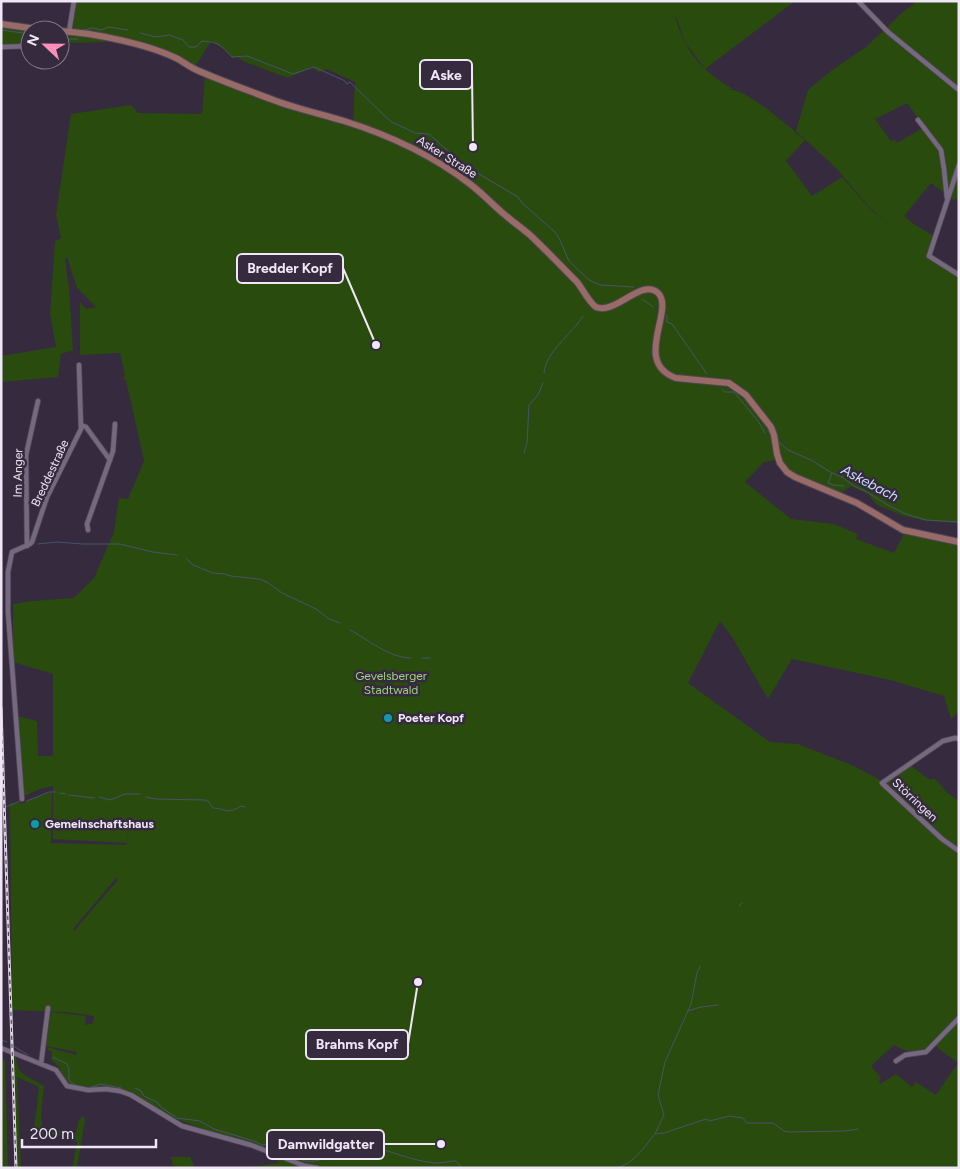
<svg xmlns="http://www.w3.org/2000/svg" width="960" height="1169" viewBox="0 0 960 1169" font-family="Figtree,sans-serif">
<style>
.green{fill:#2a4b0e;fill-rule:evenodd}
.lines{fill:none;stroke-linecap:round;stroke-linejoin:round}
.stream{stroke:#485369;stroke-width:1}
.street-casing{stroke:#504657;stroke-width:6}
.secondary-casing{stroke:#504657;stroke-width:8}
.street{stroke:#75687f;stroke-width:4.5}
.secondary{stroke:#996b67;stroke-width:6}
.rail-casing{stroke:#dad2e0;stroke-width:3}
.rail{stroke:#362a3e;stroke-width:1;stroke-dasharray:4;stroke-linecap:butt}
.culture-dot{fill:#0f9aa8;stroke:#362a3e;stroke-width:2}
.labels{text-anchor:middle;stroke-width:5;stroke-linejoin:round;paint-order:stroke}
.street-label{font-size:12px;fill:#efe7f5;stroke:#362a3e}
.park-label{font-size:12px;fill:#9fd37d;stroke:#362a3e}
.poi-label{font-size:12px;font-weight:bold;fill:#efe7f5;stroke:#362a3e;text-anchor:start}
.water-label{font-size:14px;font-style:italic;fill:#c6dffe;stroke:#362a3e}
.leader{fill:none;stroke:#efe7f5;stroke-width:2}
.callout-dot{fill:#efe7f5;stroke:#362a3e;stroke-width:2}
.callout{fill:#362a3e;stroke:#efe7f5;stroke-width:2}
.callout-label{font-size:14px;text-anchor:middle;font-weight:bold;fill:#efe7f5}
</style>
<rect width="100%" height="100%" fill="#362a3e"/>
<path class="green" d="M75,1H795L705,69L685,42L676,17H675C686,53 701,70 733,89H728C751,91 787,126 805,140L786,161L812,196L842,177L870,209L890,226L870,208L836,168L796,131L808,90L831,71L866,47L884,30L959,91V164L948,198L943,157L941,150L907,103L875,119L891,141L895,140L897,143L923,128L940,151L942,157L946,194L931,183L904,216L915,225L934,236L928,253L953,270L959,268V523L926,521L904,516L877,505L868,494L851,486L838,495L796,476L787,471L776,454L777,460L764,462L745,482L791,519L834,524L858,534L856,539L894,553L905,532L959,543V711L951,719L944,696L890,680L792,659L768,699L732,637L720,621L688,683L770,742L798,744L854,766L884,782L910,765L930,780L934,778L949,794L959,801V1017L925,1051L913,1054L894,1045L871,1066L881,1078L879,1081L880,1084L896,1074L912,1087L916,1082L936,1095L958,1063L934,1045L959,1019V1168H244L280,1163L259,1150L166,1115L130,1091L127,1092H85L67,1086L59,1067L51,1060L52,1052L48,1050L47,1047L76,1055L77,1052L46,1046L51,1012L86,1016L85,1025L93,1023L94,1016L66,1012L12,1010L10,803H24L27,800L52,792L51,843L126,845L130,827L126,843L53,839V786L40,789L24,796L18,716L37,721L38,756H53V674L13,662V604L32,601L74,598L94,578L114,532L119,498L128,499L144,461L126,380L123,379L125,374L120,353L80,355V302L86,309L96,307L77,288L67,257L65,259L69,288L73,350L61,354L58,377L1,382V356L56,347L50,314L55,241L61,238L56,215L71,114L131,105L138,113L202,114L205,76L273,102L353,127L355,82L327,69L318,72L312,67L288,78L245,62L237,57L232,58L226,51L211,41L195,67C170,52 141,41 111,36C99,34 84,35 73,30ZM117,877V881L74,931L73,929Z
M914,1H959V89L885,29L904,11L914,4Z
M1,24L30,30V46L1,47Z
M60,31L110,39L108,42L60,43Z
M959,166V199L948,200Z
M13,1055L16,1056C16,1076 29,1076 44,1086L41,1114L42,1127L76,1133L79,1120L84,1116L85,1120L77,1168H72L77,1142C64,1133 48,1137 34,1130L39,1087L17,1077L21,1168H17Z
M1,1059L5,1061L8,1168H1Z
M171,1157H190L195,1168H178L173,1166Z"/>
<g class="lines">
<path class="stream" d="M1,30L30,34
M83,30L93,28L101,30L109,27L128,30
M140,33L156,37L169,35L183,40L189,47H196L202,41C221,43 219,44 232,57L247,56L293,74L314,67L345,81L347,84L350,82L390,121L415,133L429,134L461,162L470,165L474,171L518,197L522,203L554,231L559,238L569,261L589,280L600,285L634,287
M60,39H78
M642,299L653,307
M667,315V322L672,324L707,374
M544,373C546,351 572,334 583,316
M722,389L725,392H734L758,421L765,433
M778,441L788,450L811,460L832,473L842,477L854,486L867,492L886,504L906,514L926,520L959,522
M524,453L527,443L529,405L538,395L543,383
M832,473L828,483L833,485L844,486
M38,544L57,542L83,544H120L153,552L177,555
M186,558L193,565L213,573L225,574L231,576L259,579L267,582L282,593L316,609L329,619L340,623
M350,630C369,640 389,658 411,658
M422,658H430
M60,793L66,794
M69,795L94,798
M99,797L110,800L125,794H140
M146,797L155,799L205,800L209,802L213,808C228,809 226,815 241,806L245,807
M27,801L49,792H55
M6,807L20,801
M739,906L742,903
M700,966L697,973L691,1004L665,1062L658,1095L664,1115L655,1134L664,1133L706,1119L710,1121L729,1116L743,1118L747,1123H773L784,1131L789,1132L845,1131L858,1129
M688,1011L701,1007L718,1005
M1,1040L7,1042
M15,1047L28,1055
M53,1057L67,1064C73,1076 62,1081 79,1086
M88,1088L101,1084L121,1088
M135,1088L141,1091L144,1096L157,1102L161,1107L177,1118L200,1121L214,1129L254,1141L262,1145C272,1144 277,1141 288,1146C295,1148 295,1156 302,1160C311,1164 332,1158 339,1151C341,1149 341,1146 342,1144L345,1143
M349,1141C379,1145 407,1161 436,1163C443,1163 449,1161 456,1161L462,1168
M617,1168C634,1163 643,1149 654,1135"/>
<g class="street-casing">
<path id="street" d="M858,1L888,32L959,90
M69,32L74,1
M1,47L30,46
M918,120L941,150L944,169L947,198
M959,165L929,256L959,275
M81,425L86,427L110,460
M88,530L87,524L113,451L115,424
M27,546L26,455L38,401
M959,739L955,738L943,741L882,783L942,839L959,851
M22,799L8,612V572L12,552L30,544L32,542L47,497L81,429L79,365
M1,1048L56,1070L67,1086L88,1090L106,1089L120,1091L131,1095L182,1126L251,1145L305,1166L317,1168
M896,1061L905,1055L926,1052L959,1018
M41,1064L48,1008"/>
</g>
<g class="secondary-casing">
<path id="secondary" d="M1,24L44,30
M60,31C94,33 148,44 178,59C185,63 191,68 199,71C224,82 250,91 276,101C298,109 321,114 344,121C389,135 432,155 470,184C482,193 493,205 505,215C513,222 522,228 530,235C546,250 561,266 577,282C582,288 590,304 596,307C615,315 641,279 657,292C677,308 631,362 676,378L729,383L746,395L771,427L774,435L777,454L780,463L787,472L795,477L857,503L903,530L959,542"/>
</g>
<use href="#street" class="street"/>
<use href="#secondary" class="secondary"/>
<g class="rail-casing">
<path id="rail" d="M1,708L16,1168"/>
</g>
<use href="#rail" class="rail"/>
</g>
<g class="culture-dot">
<circle cx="388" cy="718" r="5"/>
<circle cx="35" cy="824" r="5"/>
</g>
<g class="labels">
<g class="street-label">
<text transform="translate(447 157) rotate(32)" y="4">Asker Straße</text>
<text transform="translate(18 473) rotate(-89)" y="4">Im Anger</text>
<text transform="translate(50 473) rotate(-65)" y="4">Breddestraße</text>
<text transform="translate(915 800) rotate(43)" y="4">Störringen</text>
</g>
<g class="park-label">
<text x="391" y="680">Gevelsberger<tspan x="391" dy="14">Stadtwald</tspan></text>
</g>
<g class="poi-label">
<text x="398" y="722">Poeter Kopf</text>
<text x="45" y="828">Gemeinschaftshaus</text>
</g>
<g class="water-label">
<text transform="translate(870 483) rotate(28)" y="5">Askebach</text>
</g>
</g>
<path class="leader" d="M473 147L472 75M376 345L343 268M418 982L408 1044M441 1144L384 1144"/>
<g class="callout-dot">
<circle cx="473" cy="147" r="5"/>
<circle cx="376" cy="345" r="5"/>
<circle cx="418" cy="982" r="5"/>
<circle cx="441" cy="1144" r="5"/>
</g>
<g class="callout">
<rect x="420" y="60" width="52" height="29" rx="5"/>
<rect x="237" y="254" width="106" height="29" rx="5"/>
<rect x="306" y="1030" width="102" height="29" rx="5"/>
<rect x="267" y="1130" width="117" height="29" rx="5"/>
</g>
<g class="callout-label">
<text x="446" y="80">Aske</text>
<text x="290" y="273">Bredder Kopf</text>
<text x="357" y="1049">Brahms Kopf</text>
<text x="326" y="1149">Damwildgatter</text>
</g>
<rect width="960" height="1169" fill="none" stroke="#efe7f5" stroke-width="5"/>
<g transform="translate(45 45) rotate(292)"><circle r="24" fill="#362a3e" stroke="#807687"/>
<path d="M0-4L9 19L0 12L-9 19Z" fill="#fe8ebb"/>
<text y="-8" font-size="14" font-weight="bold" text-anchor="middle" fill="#efe7f5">N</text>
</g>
<path d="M22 1139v8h134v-8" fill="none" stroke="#efe7f5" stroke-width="2.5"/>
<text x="30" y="1139" font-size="15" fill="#efe7f5" stroke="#362a3e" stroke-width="4" paint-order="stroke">200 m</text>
</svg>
